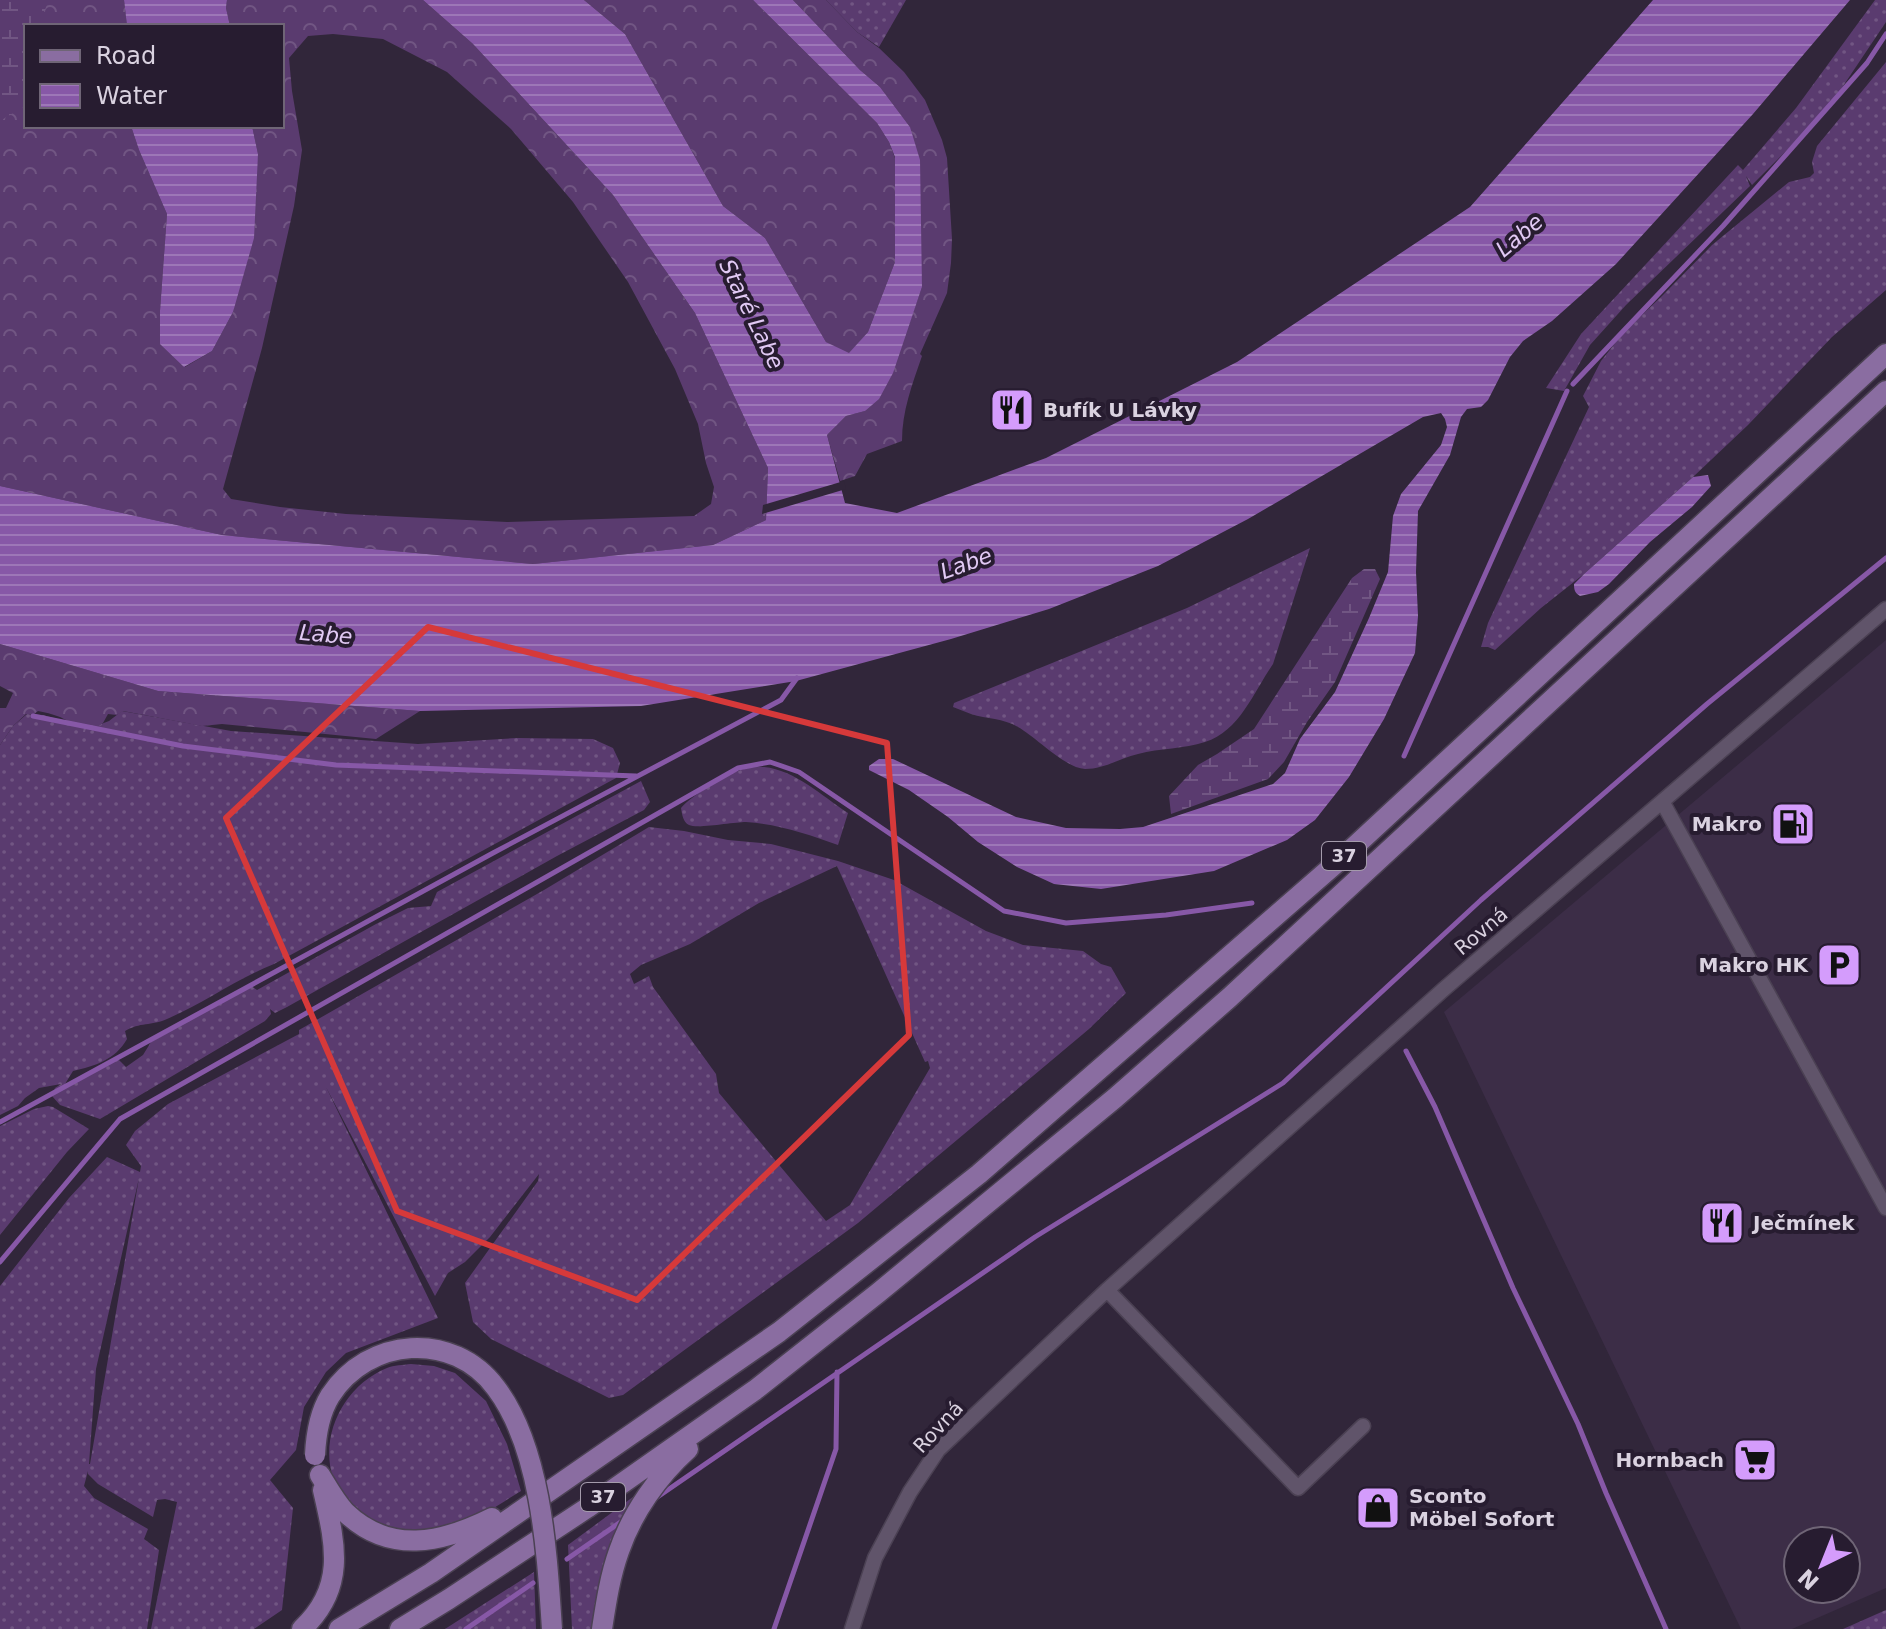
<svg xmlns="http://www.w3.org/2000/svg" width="1886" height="1629" viewBox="0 0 1886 1629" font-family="'DejaVu Sans',sans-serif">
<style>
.built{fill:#3c2d47;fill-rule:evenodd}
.grass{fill:url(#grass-dots);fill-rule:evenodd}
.forest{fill:url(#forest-crowns);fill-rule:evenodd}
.wetland{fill:url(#wetland-marsh)}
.water{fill:url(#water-rules)}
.pier{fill:#31263a}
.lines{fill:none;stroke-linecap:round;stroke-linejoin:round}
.stream{stroke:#8758a7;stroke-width:5}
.minor-casing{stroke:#4b4153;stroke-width:17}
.primary-casing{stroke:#4b4153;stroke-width:23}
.minor{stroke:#60546a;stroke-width:14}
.primary{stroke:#8a6da1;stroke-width:20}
.primary-bridge-casing{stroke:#4b4153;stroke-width:23;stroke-linecap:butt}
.primary-bridge{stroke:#8a6da1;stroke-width:20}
.marked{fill:none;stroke:#d6393a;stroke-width:6;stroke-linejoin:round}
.labels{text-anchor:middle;stroke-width:8;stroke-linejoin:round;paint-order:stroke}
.shield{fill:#271c30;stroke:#a49bab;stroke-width:2}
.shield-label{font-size:18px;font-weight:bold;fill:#dad2e0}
.poi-label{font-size:20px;font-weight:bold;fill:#dad2e0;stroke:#271c30;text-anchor:start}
.street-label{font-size:20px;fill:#dad2e0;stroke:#271c30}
.water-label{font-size:22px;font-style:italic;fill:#e1c9f4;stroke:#271c30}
</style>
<defs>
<pattern id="grass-dots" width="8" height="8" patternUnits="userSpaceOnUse" patternTransform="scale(2)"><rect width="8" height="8" fill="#5a3b6f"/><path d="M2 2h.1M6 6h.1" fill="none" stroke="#715683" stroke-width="1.8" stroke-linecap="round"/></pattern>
<pattern id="forest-crowns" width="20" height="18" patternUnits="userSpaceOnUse" patternTransform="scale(2)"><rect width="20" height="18" fill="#5a3b6f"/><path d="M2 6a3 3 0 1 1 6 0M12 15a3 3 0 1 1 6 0" fill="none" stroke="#715683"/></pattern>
<pattern id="wetland-marsh" width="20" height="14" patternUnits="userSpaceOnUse" patternTransform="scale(2)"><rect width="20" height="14" fill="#5a3b6f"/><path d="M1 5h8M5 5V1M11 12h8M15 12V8" fill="none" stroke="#715683"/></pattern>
<pattern id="water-rules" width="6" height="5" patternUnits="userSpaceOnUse" patternTransform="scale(2)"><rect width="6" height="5" fill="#8758a7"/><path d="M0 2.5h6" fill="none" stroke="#9d77b7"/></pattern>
</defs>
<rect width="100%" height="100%" fill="#31263a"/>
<path class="built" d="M1886,640V1588L1792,1629H1741L1444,1012ZM1798,1541H1846V1589H1798Z"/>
<path class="grass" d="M826,0H906L879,47L857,32Z
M1875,0H1886V22L1827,110L1752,185L1746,176L1750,186L1626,305L1590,345L1564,391L1546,388L1581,334L1738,165L1743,170L1796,108Z
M1886,62V290L1832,337L1748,425L1693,477L1584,574L1541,608L1495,650L1488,647H1481L1488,623L1589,407L1583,396L1601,361L1624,332L1663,295L1712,245L1789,182L1810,177L1814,173L1812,162L1817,146Z
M1310,548L1273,664C1254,691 1240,731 1205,742C1184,749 1160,748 1138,754C1120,758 1105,769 1085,769C1065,768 1036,737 1018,727C1003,718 987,719 971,714C965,712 959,709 953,707L954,703L1187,608Z
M122,711L231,731L418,744L517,738L593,739L613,748L620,763L616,778L274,964C236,979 204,1003 167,1019C151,1026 140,1022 125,1031L127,1039C115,1060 95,1066 73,1071L65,1084L87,1075L117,1058L126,1067L143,1055L151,1042L251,986L257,990L376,924L408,908L431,906L437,892L641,781L650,802L644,810L557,856L287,1007L275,1013L270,1009L271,1014L265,1021L100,1119L60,1105L52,1096L55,1088L61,1084L39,1088L25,1098L18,1106L0,1115V745L13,726L27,714L43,715L75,724L96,726L109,721Z
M764,767C795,770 822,796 848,813L838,845C808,834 778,824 746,822C733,822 698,829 689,825C683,822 682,814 681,808C692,795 727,774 744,769C750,767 757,767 764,767Z
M649,827L684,831L728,840L771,844L838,861L894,880L986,931L1023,945L1083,951L1101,964L1111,967L1126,993L1089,1029L858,1223L623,1395L609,1398L491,1339L473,1322L465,1283L538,1181L539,1174L490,1237L465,1262L448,1273L435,1296L326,1087L438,1318L346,1353L326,1372L304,1407L296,1450L270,1480L293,1508L282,1610L254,1629H151L177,1502L165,1499L157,1500L153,1517L98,1484L88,1474V1471L84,1486L94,1498L148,1529L144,1539L159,1550L147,1629H0V1286L69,1198L107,1157L140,1172L141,1166L126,1145L135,1131L168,1104L299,1034V1030L544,890ZM837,866L925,1062L928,1061L930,1068L850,1205L826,1221L719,1093L716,1074L653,987L649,976L634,984L630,974L641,965L690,944L759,903ZM139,1178L90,1464H89L96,1369Z
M48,1106L53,1107L89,1129L67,1152L0,1235V1126L34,1109Z
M411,1364L434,1366L455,1373L486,1401L507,1444L521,1491C496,1506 469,1527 440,1531C427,1533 409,1533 397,1531C375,1527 340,1500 333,1478C319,1434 345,1385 387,1368C394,1365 403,1365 411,1364Z
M641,1491L603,1569L594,1629H572L568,1545Z
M534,1572L536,1629H445Z
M1886,1610V1629H1843Z"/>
<path class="forest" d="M0,0H124L127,26H26V126H131L139,150L167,214L160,311L185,367L212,351L233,312L258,154L252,126H282V26H230L226,8L227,0H423L473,44L613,195L695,313L768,468L766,520L713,545L533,564L222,535L0,486ZM333,34L383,39L447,72L511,129L573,202L628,282L675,369L698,424L706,463L714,487L711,504L694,516L507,522L346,514L280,507L231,499L223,489L262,348L294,206L302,150L292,91L289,58L308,36Z
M584,0H753L877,123L889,142L895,158V262L868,332L849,354L826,342L765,238L723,206L625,34Z
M793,0H826L857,32L879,48L904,72L925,100L942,140L947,158L952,239L951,263L947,293L920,354L922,356C912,385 902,411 902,441L867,454L855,476L840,481L827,435L846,416L865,411L908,327L922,287L910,127L880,87L860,70Z
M0,644L158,691L420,711L376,739L222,724L202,726L123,711L117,715L108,714L103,723L83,736C71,719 58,715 38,711L34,714H26L13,726L0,745V708H6L13,693L0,686Z"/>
<path class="wetland" d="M0,0H49L44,12V26H26V105L0,121Z
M1364,569H1375L1380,579L1335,682L1307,722L1284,762L1268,779L1171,814L1169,796L1198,765L1217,754L1254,729L1352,578Z"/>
<path class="water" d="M124,0H227L226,8L230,26H127Z
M423,0H584L625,34L723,206L765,238L826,342L849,353L868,332L895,262V157L889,142L877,123L753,0H793L860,70L880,87L910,127L920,160L922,287L893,373L879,399L865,411L846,416L827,435L845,503L897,513L1046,458L1237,362L1470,207L1653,0H1850L1753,114L1616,264L1552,321L1523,341L1510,357L1488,400L1481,407L1467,409L1461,417L1450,455L1418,511L1416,572L1418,616L1415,653L1384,719L1349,777L1315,820L1287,840L1214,871L1101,889L1054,884L1017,867L978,842L948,817L909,790L869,770V766L879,759H893L1016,817L1066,828L1120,829L1143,827L1273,784L1285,773L1300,739L1335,692L1369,618L1388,572L1393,516L1401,494L1441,445L1447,427L1445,419L1441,413L1423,417L1248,519L1158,566L1049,609L951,639L796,681L641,706L420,711L158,691L0,644V486L222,535L533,564L713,545L766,520L768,468L695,313L613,195L473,44Z
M131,126H252L258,154L254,238L233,312L212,351L184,367L160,344V311L167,214L139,150Z
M1708,475L1711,486L1692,507L1650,542L1609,584L1598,592L1580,596C1575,593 1574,590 1574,584L1584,574L1693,477Z"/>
<path class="pier" d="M844,481L846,489L762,514L763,505Z"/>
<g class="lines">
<path class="stream" d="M1573,384L1723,226L1867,63L1886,34
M33,716L183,746L336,765L636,776
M1404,756L1567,391
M1406,1051L1435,1107L1513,1288L1578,1424L1606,1493L1666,1629
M0,1122L493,853L781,700L797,678
M0,1262L120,1119L738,768L770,762L799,772L1004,911L1066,923L1166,915L1252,903
M656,1498L1035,1237L1283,1083L1481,900L1707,704L1886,558
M567,1559L625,1519
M466,1629L533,1583
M774,1629L836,1449L837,1372"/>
<g class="minor-casing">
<path id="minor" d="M1663,803L1886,1208
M1107,1290L1298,1488L1363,1426
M852,1629L875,1558L910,1492L938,1450L1107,1290L1444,989L1886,609"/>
</g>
<g class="primary-casing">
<path id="primary" d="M320,1475C328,1488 335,1501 345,1512C389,1555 442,1543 492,1518
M302,1629C347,1587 335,1543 323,1490
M339,1629L431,1573L779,1332L979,1174L1342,858L1886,354
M400,1629L449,1599L587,1508L755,1390L878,1293L1115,1098L1230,997L1886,391
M602,1629C606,1603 610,1576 619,1551C632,1513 658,1476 688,1449"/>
</g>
<use href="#minor" class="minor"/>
<use href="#primary" class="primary"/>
<g class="primary-bridge-casing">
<path id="primary-bridge" d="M315,1455C316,1434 319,1414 330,1396C368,1337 453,1330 496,1388C542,1449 547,1555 552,1629"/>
</g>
<use href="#primary-bridge" class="primary-bridge"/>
</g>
<path class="marked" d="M428,627L887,743L909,1035L637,1300L397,1211L226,818Z"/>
<defs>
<g id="restaurant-square" transform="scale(2.3)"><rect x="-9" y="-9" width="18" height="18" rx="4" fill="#d49cfc" stroke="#271c30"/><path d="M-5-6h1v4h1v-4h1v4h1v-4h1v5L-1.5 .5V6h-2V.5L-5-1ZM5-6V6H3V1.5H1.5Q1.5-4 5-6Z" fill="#111"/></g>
<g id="fuel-square" transform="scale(2.3)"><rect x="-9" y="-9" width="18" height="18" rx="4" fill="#d49cfc" stroke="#271c30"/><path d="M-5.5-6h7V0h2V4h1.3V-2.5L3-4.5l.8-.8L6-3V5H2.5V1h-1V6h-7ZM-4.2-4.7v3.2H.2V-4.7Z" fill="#111"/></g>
<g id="parking-square" transform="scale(2.3)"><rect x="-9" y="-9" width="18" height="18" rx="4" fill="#d49cfc" stroke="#271c30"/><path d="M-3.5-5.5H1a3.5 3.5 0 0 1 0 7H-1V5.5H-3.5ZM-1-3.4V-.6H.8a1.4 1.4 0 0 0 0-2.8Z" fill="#111"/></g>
<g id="supermarket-square" transform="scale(2.3)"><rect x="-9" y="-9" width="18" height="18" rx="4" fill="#d49cfc" stroke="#271c30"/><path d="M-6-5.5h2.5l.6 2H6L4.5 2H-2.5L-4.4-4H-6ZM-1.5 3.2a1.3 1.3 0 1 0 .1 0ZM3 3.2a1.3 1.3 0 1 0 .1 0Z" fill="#111"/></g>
<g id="shop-square" transform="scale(2.3)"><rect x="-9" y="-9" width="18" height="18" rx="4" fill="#d49cfc" stroke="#271c30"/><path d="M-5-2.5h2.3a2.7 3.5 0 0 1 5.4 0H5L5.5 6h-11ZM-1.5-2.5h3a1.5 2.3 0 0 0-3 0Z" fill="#111"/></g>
</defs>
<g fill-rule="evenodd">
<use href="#restaurant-square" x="1012" y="410"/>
<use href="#fuel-square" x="1793" y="824"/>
<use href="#parking-square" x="1839" y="965"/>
<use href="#restaurant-square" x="1722" y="1223"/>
<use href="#supermarket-square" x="1755" y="1460"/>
<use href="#shop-square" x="1378" y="1508"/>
</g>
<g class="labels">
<g class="shield">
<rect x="1322" y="842" width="44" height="28" rx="6"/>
<rect x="581" y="1483" width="44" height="28" rx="6"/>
</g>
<g class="shield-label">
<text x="1344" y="862">37</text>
<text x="603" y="1503">37</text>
</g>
<g class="poi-label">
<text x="1043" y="417">Bufík U Lávky</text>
<text x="1762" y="831" text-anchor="end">Makro</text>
<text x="1808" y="972" text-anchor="end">Makro HK</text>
<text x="1753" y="1230">Ječmínek</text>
<text x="1724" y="1467" text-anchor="end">Hornbach</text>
<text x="1409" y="1503">Sconto<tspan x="1409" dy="23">Möbel Sofort</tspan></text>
</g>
<g class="street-label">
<text transform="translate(1481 931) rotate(-40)" y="7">Rovná</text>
<text transform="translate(938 1427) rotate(-47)" y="7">Rovná</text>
</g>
<g class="water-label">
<text transform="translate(1519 235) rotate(-40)" y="8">Labe</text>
<text transform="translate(752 314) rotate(64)" y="8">Staré Labe</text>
<text transform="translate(966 563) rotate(-20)" y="8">Labe</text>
<text transform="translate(326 634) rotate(5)" y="8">Labe</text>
</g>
</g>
<rect x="24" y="24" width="260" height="104" fill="#271c30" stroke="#6f6576" stroke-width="2"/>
<rect x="40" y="50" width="40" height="12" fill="#8a6da1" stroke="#6f6576" stroke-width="2"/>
<text x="96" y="64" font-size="24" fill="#dad2e0">Road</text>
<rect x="40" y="84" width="40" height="24" fill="url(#water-rules)" stroke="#6f6576" stroke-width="2"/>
<text x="96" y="104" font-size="24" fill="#dad2e0">Water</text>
<g transform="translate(1822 1565) rotate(223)"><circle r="38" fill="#271c30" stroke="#6f6576" stroke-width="2"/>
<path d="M0-6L14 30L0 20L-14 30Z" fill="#d49cfc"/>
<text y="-12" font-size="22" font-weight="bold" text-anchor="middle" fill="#dad2e0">N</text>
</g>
</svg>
